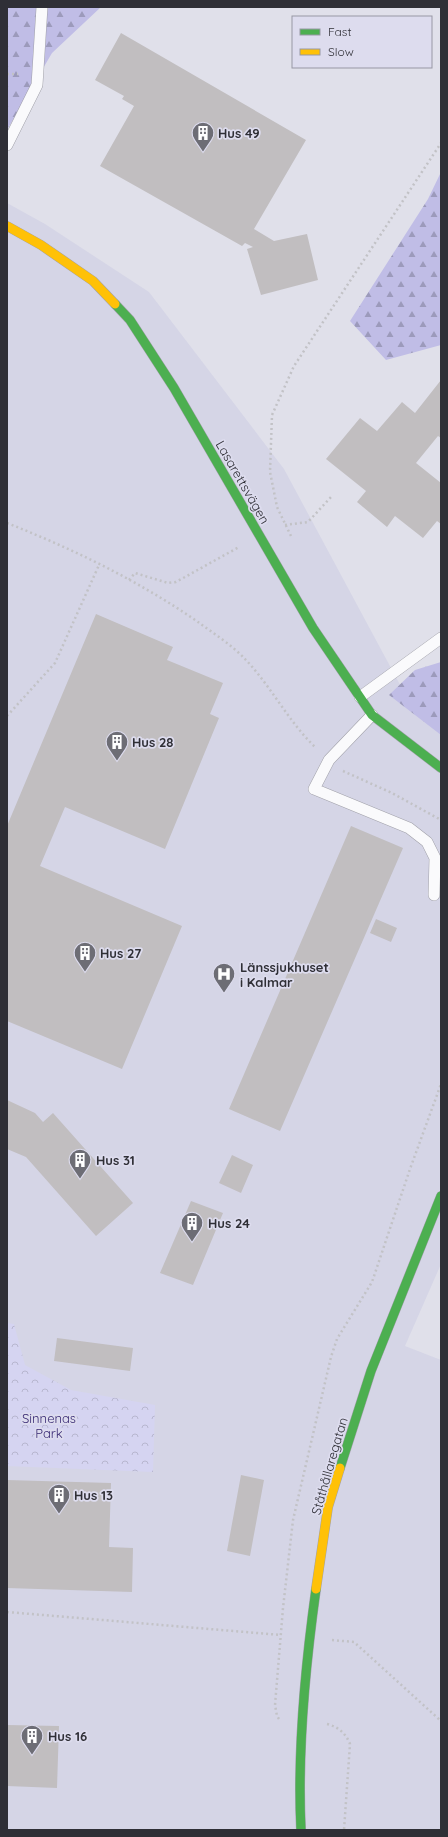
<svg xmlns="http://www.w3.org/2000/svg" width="448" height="1837" viewBox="0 0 448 1837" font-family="Quicksand,sans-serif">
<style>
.built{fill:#d5d5e6}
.forest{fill:url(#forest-firs)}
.park{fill:url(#park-crowns)}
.building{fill:#c1bec0}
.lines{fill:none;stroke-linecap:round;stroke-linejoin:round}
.lane-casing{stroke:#a1a1a9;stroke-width:12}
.fast-casing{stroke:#a1a1a9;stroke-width:10}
.slow-casing{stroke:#a1a1a9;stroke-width:10}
.path{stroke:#c2c2c6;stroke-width:2.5;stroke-dasharray:2 3;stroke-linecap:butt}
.lane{stroke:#fafafc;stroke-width:11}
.fast{stroke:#4caf50;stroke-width:9}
.slow{stroke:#ffc107;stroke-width:9}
.labels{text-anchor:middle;stroke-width:3.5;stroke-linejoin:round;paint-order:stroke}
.poi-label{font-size:13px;font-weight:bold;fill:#2f2f36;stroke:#dddcee;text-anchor:start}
.street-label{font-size:13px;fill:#2f2f36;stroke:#dddcee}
.park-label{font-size:13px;fill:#352671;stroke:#dddcee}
</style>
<defs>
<pattern id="forest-firs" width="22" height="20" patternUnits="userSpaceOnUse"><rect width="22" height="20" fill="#c0bde6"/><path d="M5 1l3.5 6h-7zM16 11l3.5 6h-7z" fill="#9c9abb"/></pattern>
<pattern id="park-crowns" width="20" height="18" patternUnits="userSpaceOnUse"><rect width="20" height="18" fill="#d5d4f1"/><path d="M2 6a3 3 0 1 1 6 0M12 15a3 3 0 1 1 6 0" fill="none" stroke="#b7b6cf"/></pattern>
</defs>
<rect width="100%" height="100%" fill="#e0e0ea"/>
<path class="built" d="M7,203L45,224L149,292L284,469L405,694L441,724V1264L405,1346L441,1360V1830H7Z"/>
<path class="forest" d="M7,7H101L52,53L7,130Z
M441,172V345L386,360L350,321L428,199Z
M441,662V735L389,695L415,670Z"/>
<path class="park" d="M7,1323L14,1324L25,1365L71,1390L155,1405L153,1472L7,1466Z"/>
<path class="building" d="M121,33L306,140L254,229L274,241L307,234L318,280L261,295L247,249L253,247L245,243L242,246L100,166L134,106L122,99L124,96L95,80Z
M441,380V438L438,436L416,463L441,483V524L437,521L423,538L395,516L387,527L357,502L366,491L326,459L360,418L377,431L402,402L415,413Z
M96,614L173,647L167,660L223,683L210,714L219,718L165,849L65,807L40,866L182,926L122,1069L7,1021V826Z
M351,826L403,848L280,1131L229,1109Z
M376,919L397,928L391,942L370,933Z
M7,1100L35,1113L43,1122L53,1113L133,1203L96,1236L26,1157L7,1149Z
M232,1155L253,1165L241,1193L219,1183Z
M191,1201L223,1213L193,1285L160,1273Z
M57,1338L133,1348L130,1371L54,1361Z
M241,1475L264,1480L250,1556L227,1551Z
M7,1480L111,1483L109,1547L133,1548L132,1592L7,1588Z
M7,1725L59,1726L57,1788L7,1786Z"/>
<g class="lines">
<g class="lane-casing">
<path id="lane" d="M7,145L37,85L42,7
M360,697L441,638
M372,715L329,760L314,789L409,828L427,842L435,858L434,895"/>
</g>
<g class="fast-casing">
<path id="fast" d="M115,304L130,320L174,388L313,628L372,715L441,768
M340,1468L371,1371L441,1196
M301,1830C297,1750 305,1668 316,1589"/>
</g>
<g class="slow-casing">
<path id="slow" d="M7,226L41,245L93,281L115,304
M316,1589L328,1507L340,1468"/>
</g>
<path class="path" d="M7,74H18
M7,523C73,549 139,581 198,622C213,633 232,645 245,659C271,686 288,721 315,747
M285,525L308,522L331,497
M291,536L277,507L270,472L272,415L294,366L441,143
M129,580L135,573L168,583L176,582L239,547
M7,716L55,663L99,565
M343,771L392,793L441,820
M7,1612L281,1635
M332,1640L354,1642L441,1721
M279,1719L277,1716L275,1705L283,1608L293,1520L331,1357L337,1339L372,1282L410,1169L441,1084
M327,1724C339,1727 346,1734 350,1744L344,1830"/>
<use href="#lane" class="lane"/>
<use href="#fast" class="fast"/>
<use href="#slow" class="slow"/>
</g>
<defs>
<g id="building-pin" transform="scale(1.15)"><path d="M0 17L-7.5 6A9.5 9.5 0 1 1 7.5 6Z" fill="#6d6d75" stroke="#dddcee"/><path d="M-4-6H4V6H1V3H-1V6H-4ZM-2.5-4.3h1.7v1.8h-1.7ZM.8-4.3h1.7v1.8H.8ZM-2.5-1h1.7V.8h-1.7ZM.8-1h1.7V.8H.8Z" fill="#fff"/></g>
<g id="hospital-pin" transform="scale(1.15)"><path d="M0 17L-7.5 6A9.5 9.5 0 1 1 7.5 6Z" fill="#6d6d75" stroke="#dddcee"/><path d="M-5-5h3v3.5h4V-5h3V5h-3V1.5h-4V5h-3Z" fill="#fff"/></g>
</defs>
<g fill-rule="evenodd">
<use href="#building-pin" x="203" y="133"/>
<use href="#building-pin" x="117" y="742"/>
<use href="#building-pin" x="85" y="953"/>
<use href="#hospital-pin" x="224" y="974"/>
<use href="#building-pin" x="80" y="1160"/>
<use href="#building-pin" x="192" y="1223"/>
<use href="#building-pin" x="59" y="1495"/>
<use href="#building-pin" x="32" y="1736"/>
</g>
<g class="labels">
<g class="poi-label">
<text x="218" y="138">Hus 49</text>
<text x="132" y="747">Hus 28</text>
<text x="100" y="958">Hus 27</text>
<text x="240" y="972">Länssjukhuset<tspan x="240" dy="15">i Kalmar</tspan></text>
<text x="96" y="1165">Hus 31</text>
<text x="208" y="1228">Hus 24</text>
<text x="74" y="1500">Hus 13</text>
<text x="48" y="1741">Hus 16</text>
</g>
<g class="street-label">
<text transform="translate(243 482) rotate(60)" y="5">Lasarettsvägen</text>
<text transform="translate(329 1466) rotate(-74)" y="5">Ståthållaregatan</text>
</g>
<g class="park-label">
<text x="49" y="1423">Sinnenas<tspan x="49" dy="15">Park</tspan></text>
</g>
</g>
<rect width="448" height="1837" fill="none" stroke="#2f2f36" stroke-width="16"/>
<rect x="292" y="16" width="140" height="52" fill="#dddcee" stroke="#9797a4"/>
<rect x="300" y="29" width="20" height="6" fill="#4caf50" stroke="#9797a4"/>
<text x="328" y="36" font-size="12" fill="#2f2f36">Fast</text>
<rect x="300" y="49" width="20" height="6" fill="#ffc107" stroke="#9797a4"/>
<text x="328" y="56" font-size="12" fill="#2f2f36">Slow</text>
</svg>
